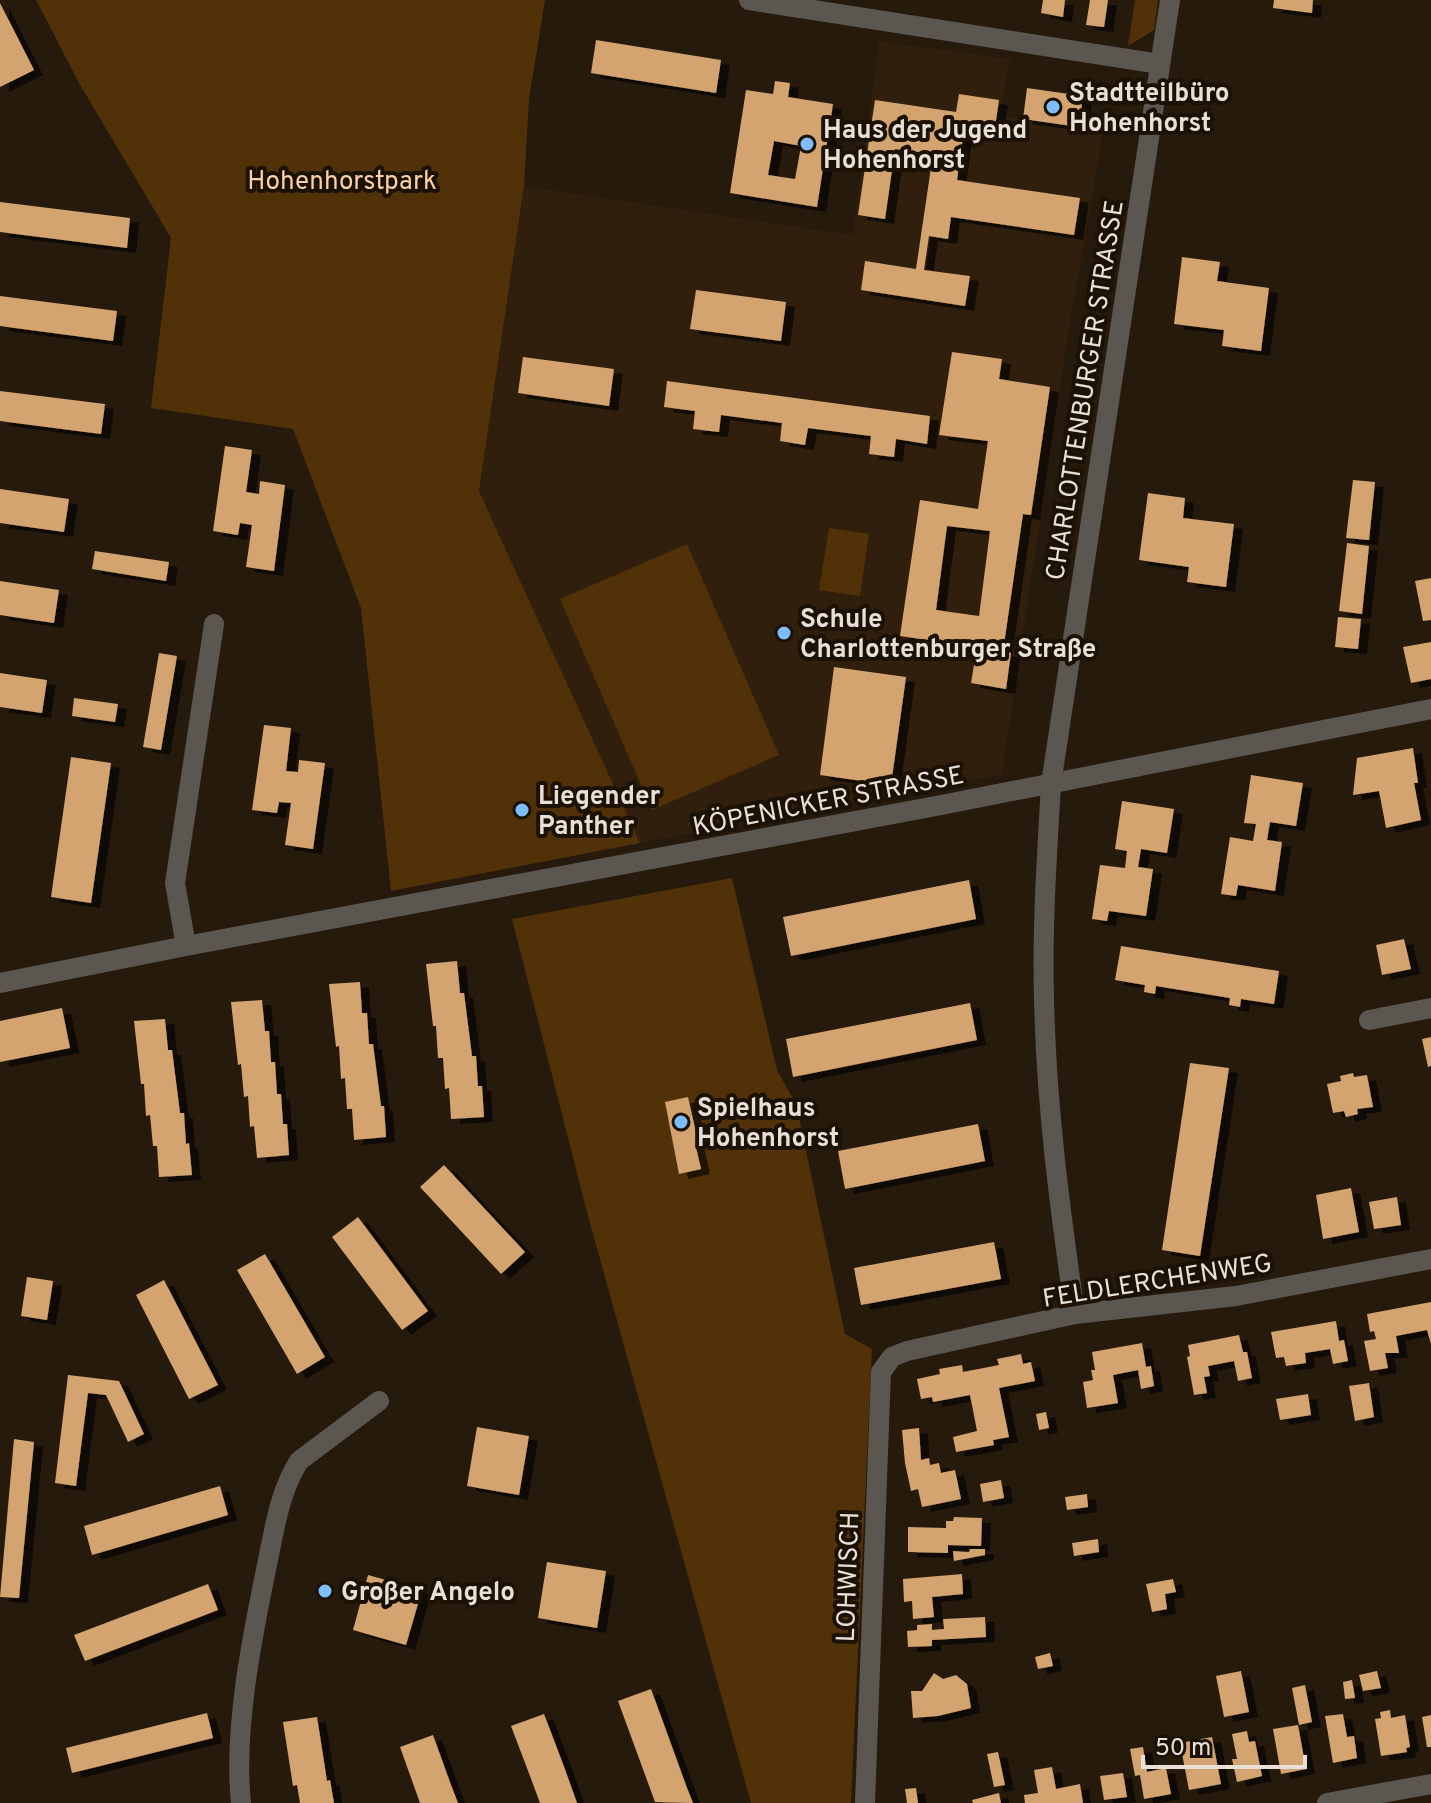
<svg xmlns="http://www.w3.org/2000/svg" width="1431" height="1803" viewBox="0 0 1431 1803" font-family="Overpass,sans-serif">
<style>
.built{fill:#2f1f0c}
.green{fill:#503108}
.building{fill:#d3a370;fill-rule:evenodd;filter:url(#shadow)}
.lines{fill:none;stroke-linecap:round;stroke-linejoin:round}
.street{stroke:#5c5650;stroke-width:20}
.poi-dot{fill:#7dbef9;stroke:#1c1105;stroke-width:3}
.labels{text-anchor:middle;stroke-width:8;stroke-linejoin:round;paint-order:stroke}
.poi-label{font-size:26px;font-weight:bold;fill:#e8dfd7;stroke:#1c1105;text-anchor:start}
.park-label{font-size:26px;fill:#f9d0a7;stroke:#1c1105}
.street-label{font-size:26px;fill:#e8dfd7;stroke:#1c1105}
</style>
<defs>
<filter id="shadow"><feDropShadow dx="9" dy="5" stdDeviation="0" flood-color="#0009"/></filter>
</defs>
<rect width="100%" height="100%" fill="#261a0d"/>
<path class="built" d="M879,41L1010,59L1000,116L1103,132L1066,347L1002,775L640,843L479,491L524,186L853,235Z"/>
<path class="green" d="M36,0H545L529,99L524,186L479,491L640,843L391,891L361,608L293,429L151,408L171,238L79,83Z
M1135,0H1158L1154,30L1128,46Z
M829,528L869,534L860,596L819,590Z
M687,544L779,755L652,810L560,599Z
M732,878L777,1070L796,1104L845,1334L872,1349L851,1803H751L588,1216L512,919Z"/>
<path class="building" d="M1043,0H1065L1063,17L1041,13Z
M1090,0H1108L1104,27L1086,25Z
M1274,0H1313L1312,13L1273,8Z
M0,3L34,70L0,87Z
M596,40L721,60L716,93L591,73Z
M775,81L790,83L788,97L833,104L817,207L730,193L746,90L773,94ZM774,141L801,146L795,179L768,175Z
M1027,88L1083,96L1079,127L1023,119Z
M959,94L999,100L994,134L964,130L957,180L1080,198L1074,235L951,217L948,239L929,236L924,270L970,276L965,306L861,290L865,261L916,269L933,154L895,149L885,219L858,215L875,100L956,112Z
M0,202L130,218L127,248L0,232Z
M1182,257L1220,262L1217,281L1269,288L1261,351L1222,346L1224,330L1174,324Z
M696,290L786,302L781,341L690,329Z
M0,296L117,311L113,341L0,326Z
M952,352L1002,359L999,379L1050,387L1031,515L1023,514L1003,651L1011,653L1006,689L971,683L977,647L900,636L920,500L978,509L988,441L939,435ZM947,526L990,531L979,616L936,610Z
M523,357L614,369L609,406L518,393Z
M667,381L930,416L927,444L896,439L894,457L869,454L871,436L808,428L805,445L780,441L782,423L721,415L719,432L693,429L695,411L664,407Z
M0,391L105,404L101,434L0,421Z
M225,446L252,450L246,492L259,494L260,481L285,485L274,571L246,567L252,525L240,523L238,535L213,531Z
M1353,480L1375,482L1369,540L1346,538Z
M0,489L69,499L64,532L0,523Z
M1148,493L1185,498L1183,518L1234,524L1226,587L1187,582L1189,567L1139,560Z
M1347,543L1369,546L1362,614L1339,611Z
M95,551L169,562L166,581L92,569Z
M1431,578V620L1423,621L1415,581Z
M0,581L59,590L54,623L0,615Z
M1338,617L1361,619L1358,649L1335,647Z
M1431,642V679L1411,683L1403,647Z
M159,653L177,656L161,750L143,747Z
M834,667L906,677L891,785L820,775Z
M0,673L47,680L42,713L0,707Z
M74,698L118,704L115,722L72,716Z
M264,725L291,728L286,771L298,772L299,760L325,763L313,849L285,845L291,803L279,802L277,813L252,810Z
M1413,748L1418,783H1414L1421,820L1386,828L1379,791L1353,795L1357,758Z
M71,757L111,763L91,903L51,897Z
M1251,775L1303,783L1296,826L1270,822L1267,840L1282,842L1275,891L1238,885L1236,896L1221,894L1230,837L1253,841L1256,824L1244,823Z
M1122,801L1174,809L1167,853L1141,849L1138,867L1153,869L1146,916L1109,911L1107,921L1092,919L1100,865L1125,868L1127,851L1115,849Z
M969,880L976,919L791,956L783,917Z
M1404,939L1411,969L1382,975L1376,945Z
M1121,946L1279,971L1274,1004L1241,999L1240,1007L1229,1005L1230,998L1156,986L1155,994L1144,992L1145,985L1115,980Z
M457,961L460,993H464L472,1056H476L478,1086H482L484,1117L451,1119L449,1088L445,1089L443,1058H438L436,1026H433L426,964Z
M360,982L362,1013H367L369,1044H373L381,1106H384L386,1137L354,1140L352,1109H347L345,1078L341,1079L339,1046L336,1047L329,984Z
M262,1000L265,1031H269L271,1062H275L277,1094H281L283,1124H287L289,1155L257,1158L254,1126L250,1127L248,1096L244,1097L241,1064L238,1065L231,1002Z
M970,1003L977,1040L793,1077L786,1039Z
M62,1008L70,1048L0,1062V1021Z
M165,1019L168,1050H172L180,1113H184L186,1144L189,1143L192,1175L159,1177L157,1146H153L150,1115L146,1116L144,1084H141L134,1021Z
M1431,1037V1066L1428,1067L1422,1039Z
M1190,1063L1229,1068L1200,1256L1162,1250Z
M1353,1073L1354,1077L1367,1075L1373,1107L1357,1109L1358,1114L1346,1117L1344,1111L1333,1113L1327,1084L1341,1081L1340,1076Z
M688,1097L698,1142L695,1143L701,1169L679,1174L665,1102Z
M978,1124L985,1161L845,1189L838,1151Z
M444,1165L525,1252L501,1274L420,1187Z
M1351,1188L1359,1232L1323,1239L1316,1195Z
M1397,1197L1401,1225L1374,1229L1369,1202Z
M358,1217L428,1311L402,1330L332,1237Z
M994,1242L1001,1279L861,1305L854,1268Z
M265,1254L325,1357L297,1374L237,1270Z
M27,1277L53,1281L47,1320L21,1316Z
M164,1280L218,1385L189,1399L136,1295Z
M1431,1302V1344L1427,1330L1396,1336L1399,1353H1385L1388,1368L1370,1371L1364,1341L1376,1339L1374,1331L1370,1332L1367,1314Z
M1336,1321L1339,1341L1344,1340L1348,1361L1333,1364L1330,1349L1305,1353L1306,1363L1286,1366L1284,1357L1276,1358L1271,1332Z
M1239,1335L1243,1352H1247L1252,1378L1238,1381L1234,1361L1208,1366L1210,1376L1204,1377L1207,1393L1194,1395L1187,1357L1190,1356L1188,1345Z
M1142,1343L1146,1367L1151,1366L1154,1386L1141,1389L1138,1370L1113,1375L1118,1403L1087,1408L1083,1382L1093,1380L1091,1370H1095L1092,1352Z
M1021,1354L1023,1364L1031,1362L1035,1381L999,1388L1009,1437L993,1440L994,1445L956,1452L953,1437L977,1431L970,1395L933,1402L932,1397L921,1399L917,1379L940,1374L939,1369L962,1365L963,1372L999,1365L997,1359Z
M68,1375L119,1381L144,1434L128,1442L106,1395L88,1393L76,1486L55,1483Z
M1369,1383L1374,1417L1355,1421L1349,1386Z
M1308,1394L1311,1415L1280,1420L1276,1399Z
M1046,1412L1049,1428L1039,1430L1036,1414Z
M477,1427L529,1436L519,1495L467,1486Z
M919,1428L921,1460L929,1458L930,1465L939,1463L941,1473L955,1470L961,1499L922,1507L918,1489L911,1491L905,1463L902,1430Z
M14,1439L34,1442L19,1598L0,1597Z
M1001,1480L1004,1498L983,1502L980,1484Z
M220,1486L228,1515L92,1555L84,1526Z
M1087,1494L1088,1507L1067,1510L1065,1497Z
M954,1517L982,1518L981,1546L948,1545V1553L908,1552V1527L946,1528V1521H953Z
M1098,1539L1099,1552L1074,1556L1072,1543Z
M970,1549H985V1555L954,1561L953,1551L969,1552Z
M547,1562L606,1571L597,1628L538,1618Z
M962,1574L963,1594L932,1597L934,1617L913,1619L912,1601L904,1602L903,1579Z
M368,1575L422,1590L406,1645L353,1630Z
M1173,1579L1176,1592L1165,1594L1167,1609L1152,1612L1146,1584Z
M208,1584L218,1610L85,1661L74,1635Z
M985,1617L986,1637L932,1640V1646L908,1647L907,1631L917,1630V1625L932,1624V1630L944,1629L943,1619Z
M1050,1653L1053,1666L1038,1669L1035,1657Z
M1241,1671L1249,1712L1224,1717L1216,1676Z
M1377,1671L1381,1688L1363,1691L1359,1675Z
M934,1673L943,1679L956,1675L967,1684L971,1708L938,1716L913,1718L911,1691H922Z
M1352,1680L1355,1698L1345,1699L1343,1682Z
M1305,1685L1312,1722L1299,1725L1292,1688Z
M651,1689L687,1788L693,1803L655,1802L618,1701Z
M1390,1710L1391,1718L1405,1715L1410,1747L1406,1748L1407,1752L1381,1756L1375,1719L1381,1718L1380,1712Z
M207,1713L213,1738L72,1773L66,1748Z
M544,1714L563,1764L577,1803H540L530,1776L511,1726Z
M1343,1714L1347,1737L1354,1736L1357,1758L1333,1763L1325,1716Z
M1431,1715V1747H1427L1422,1717Z
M317,1717L327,1781L330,1780L334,1803H300L297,1785L293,1786L283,1722Z
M1298,1725L1306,1769L1281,1774L1273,1729Z
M1247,1731L1249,1742L1255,1741L1262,1776L1237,1782L1232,1759H1237L1232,1734Z
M433,1735L451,1785L458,1803H420L400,1747Z
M1212,1737L1221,1784L1189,1790L1180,1743Z
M1143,1747L1147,1772L1166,1768L1171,1794L1144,1799L1140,1775L1135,1776L1130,1749Z
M998,1752L1005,1785L994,1787L987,1754Z
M1052,1767L1056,1789L1080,1784L1083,1803H1025L1024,1795L1038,1793L1034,1770Z
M1123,1773L1127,1797L1104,1800L1100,1776Z
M916,1788L918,1803H907L905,1789Z
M999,1793L1001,1803H973L972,1800Z"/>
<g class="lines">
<path class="street" d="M749,0L1160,64
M186,946L175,883L214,624
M0,983L186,946L936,806L1431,709
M1369,1020L1431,1008
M1075,1314C1060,1209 1046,1104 1044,998C1042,927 1047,855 1051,784L1170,0
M241,1803C233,1730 253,1632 268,1560C275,1526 280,1491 299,1461L379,1401
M865,1803L881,1372L892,1357L907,1351L1075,1314L1236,1296L1431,1259
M1327,1803L1431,1784"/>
</g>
<g class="poi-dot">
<circle cx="1053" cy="107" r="8"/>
<circle cx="807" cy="144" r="8"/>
<circle cx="784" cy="633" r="8"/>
<circle cx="522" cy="810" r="8"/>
<circle cx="681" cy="1122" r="8"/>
<circle cx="325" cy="1591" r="8"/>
</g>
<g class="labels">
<g class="poi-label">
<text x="1069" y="101">Stadtteilbüro<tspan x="1069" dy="30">Hohenhorst</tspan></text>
<text x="823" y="138">Haus der Jugend<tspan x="823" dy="30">Hohenhorst</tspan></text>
<text x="800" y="627">Schule<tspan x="800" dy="30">Charlottenburger Straße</tspan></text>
<text x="538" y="804">Liegender<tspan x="538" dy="30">Panther</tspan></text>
<text x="697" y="1116">Spielhaus<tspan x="697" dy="30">Hohenhorst</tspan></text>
<text x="341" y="1600">Großer Angelo</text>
</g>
<g class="park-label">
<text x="342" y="189">Hohenhorstpark</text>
</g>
<g class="street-label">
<text transform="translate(1084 390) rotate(-81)" y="9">CHARLOTTENBURGER STRASSE</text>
<text transform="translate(828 800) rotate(-11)" y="9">KÖPENICKER STRASSE</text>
<text transform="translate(1157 1280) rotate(-9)" y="9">FELDLERCHENWEG</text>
<text transform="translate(847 1577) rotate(-88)" y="9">LOHWISCH</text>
</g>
</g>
<path d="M1143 1755v12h162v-12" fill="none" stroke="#e8dfd7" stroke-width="4"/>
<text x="1155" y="1755" font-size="24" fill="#e8dfd7" stroke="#1c1105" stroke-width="6" paint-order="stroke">50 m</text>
</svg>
